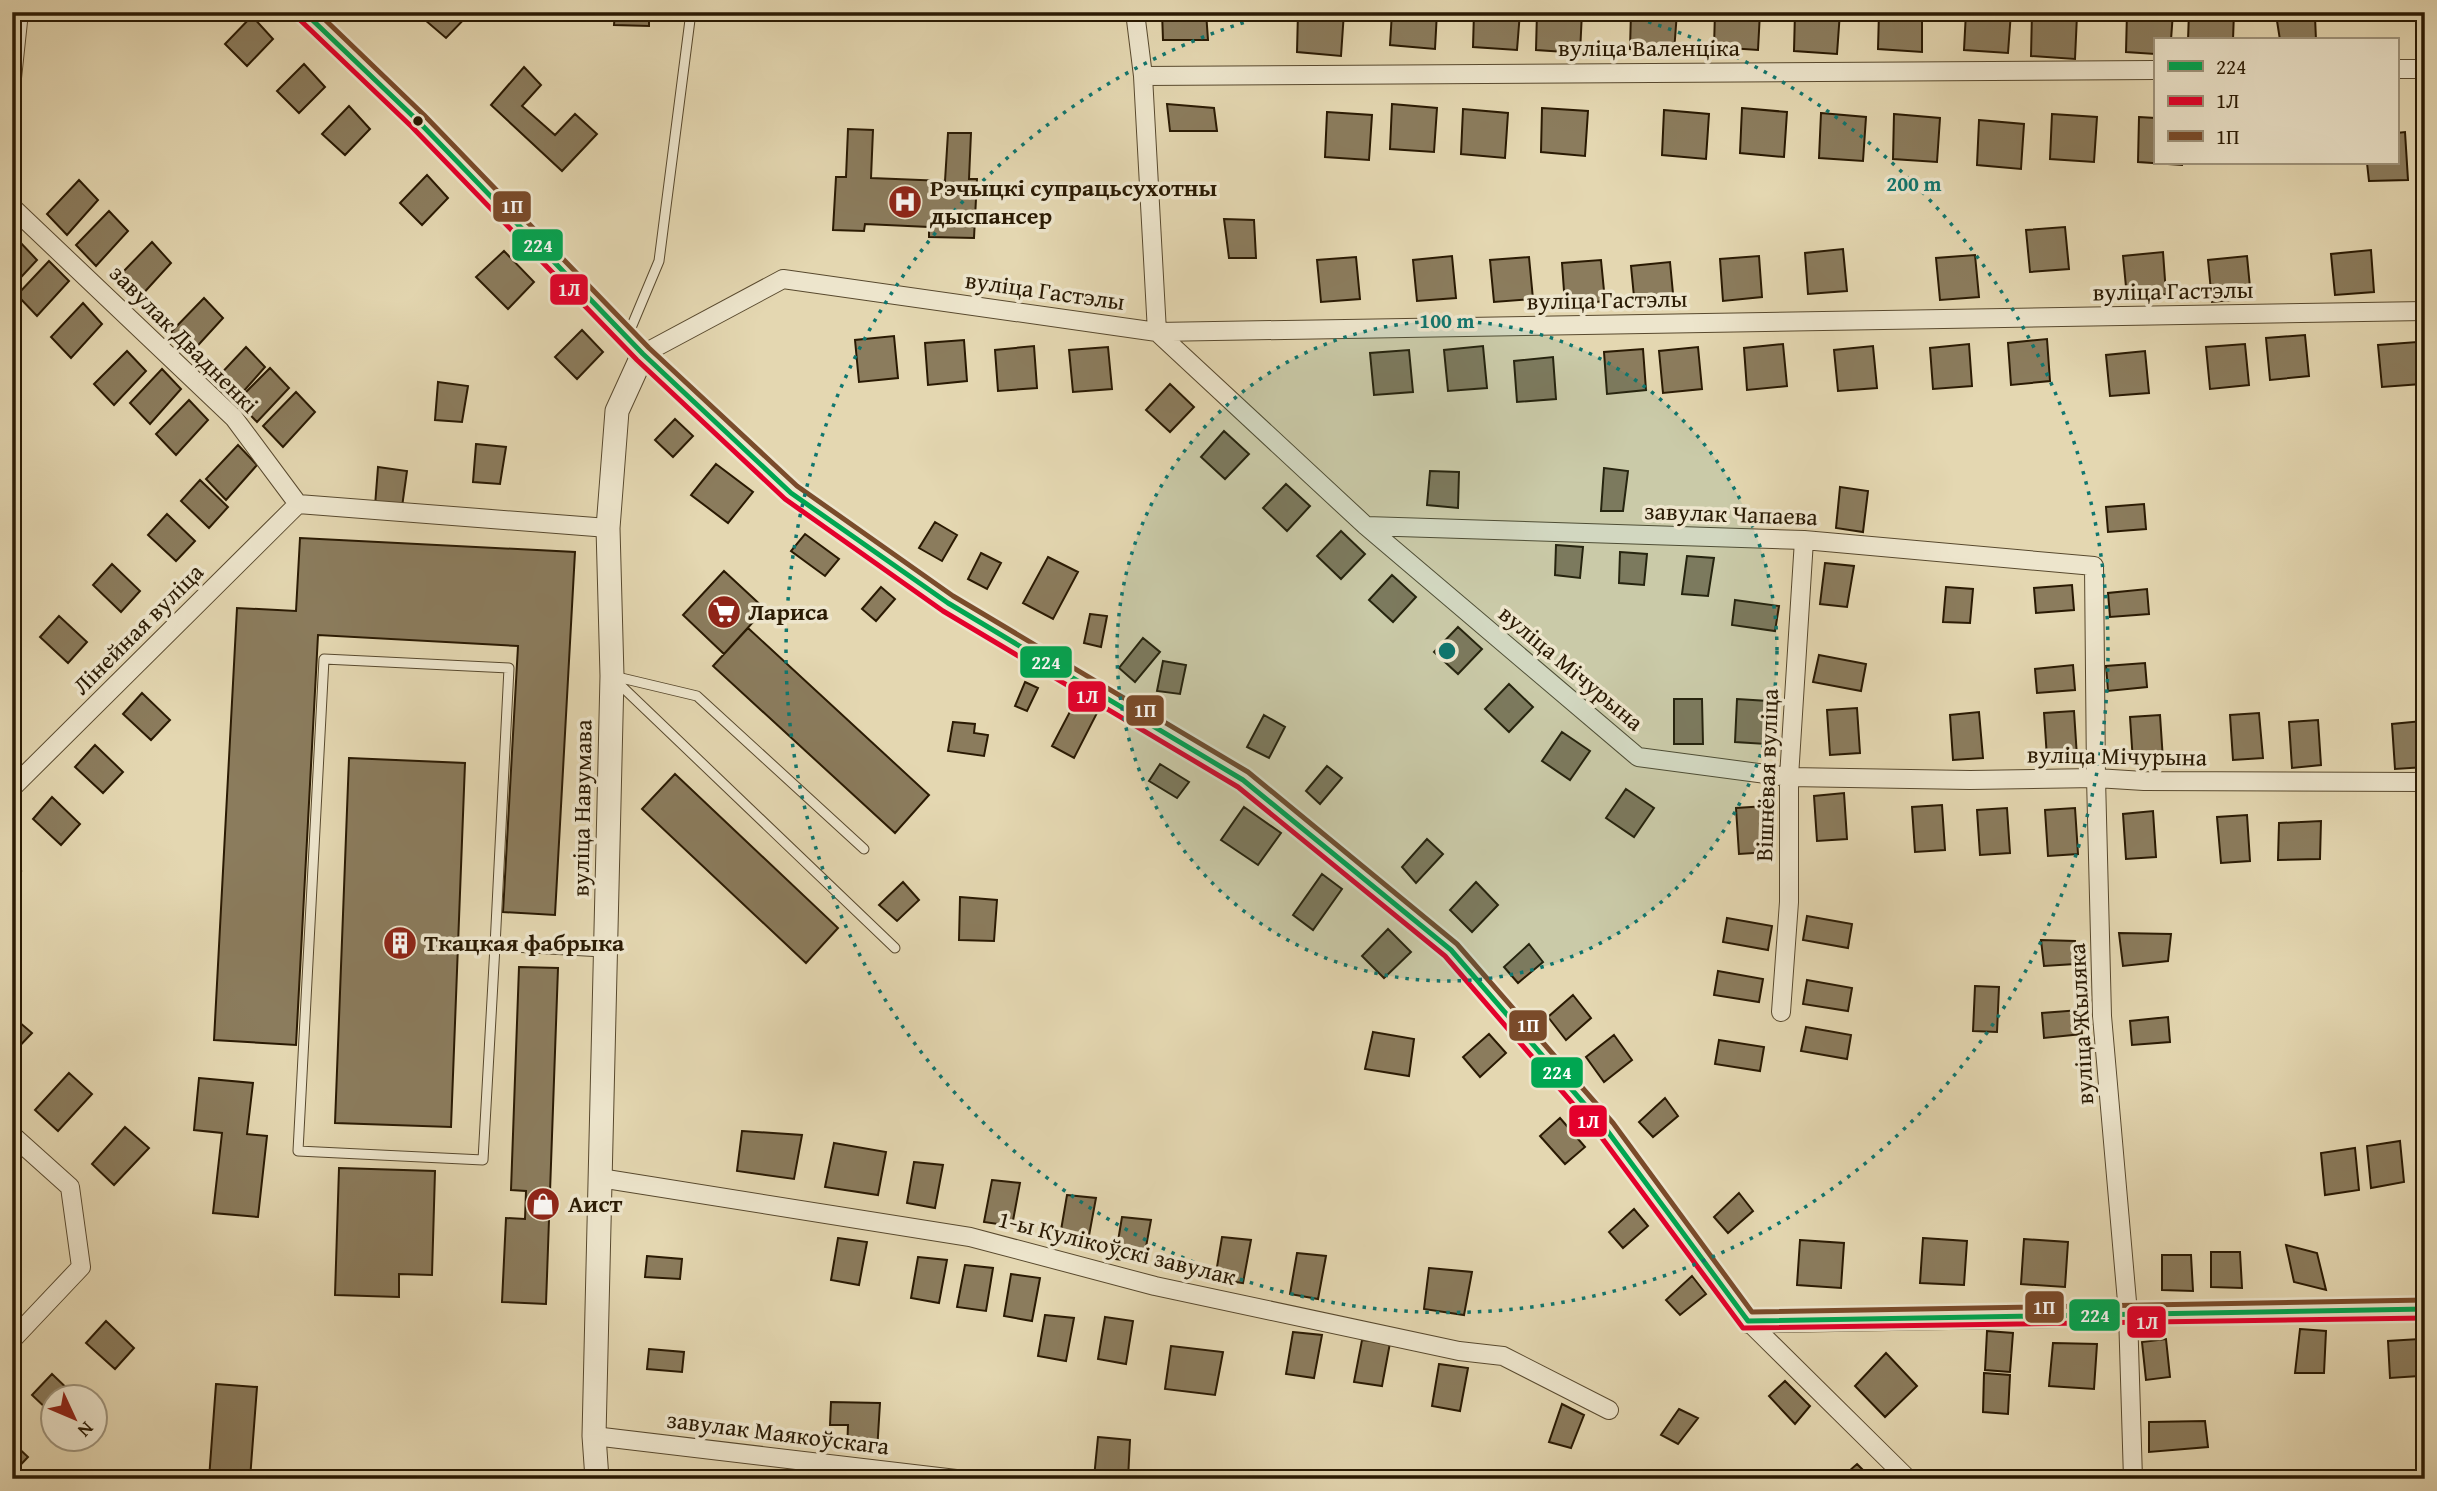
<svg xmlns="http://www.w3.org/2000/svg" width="2437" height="1491" viewBox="0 0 2437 1491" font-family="'Gentium Book Plus',serif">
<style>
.building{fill:#8b7c5d;stroke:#2a1a03;stroke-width:2}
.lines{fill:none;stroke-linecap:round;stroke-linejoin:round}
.service-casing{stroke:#58492e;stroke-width:11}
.minor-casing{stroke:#58492e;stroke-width:20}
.tertiary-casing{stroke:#58492e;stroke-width:25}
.service{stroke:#ede5cc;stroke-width:9}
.minor{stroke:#ede5cc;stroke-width:18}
.tertiary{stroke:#ede5cc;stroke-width:23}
.bus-1-casing{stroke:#ede5cc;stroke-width:10}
.bus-2-casing{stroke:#ede5cc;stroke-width:10}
.bus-3-casing{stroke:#ede5cc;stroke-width:10}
.bus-1{stroke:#00a651;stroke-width:5}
.bus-2{stroke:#e4002b;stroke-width:5}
.bus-3{stroke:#7a4b2a;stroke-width:5}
.ring{fill:none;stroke:#0f766e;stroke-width:3.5;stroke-dasharray:3.5 7}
.bus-dot{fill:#2a1a03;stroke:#ede5cc;stroke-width:2.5}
.labels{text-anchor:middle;stroke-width:7;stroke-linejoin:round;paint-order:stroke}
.street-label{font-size:24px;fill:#2a1a03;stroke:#ede5cc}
.poi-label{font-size:24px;font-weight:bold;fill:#2a1a03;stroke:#ede5cc;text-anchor:start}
.centre{fill:#0f766e;stroke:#ede5cc;stroke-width:3.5}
.ring-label{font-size:21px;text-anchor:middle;font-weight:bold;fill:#0f766e;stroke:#ede5cc;stroke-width:7;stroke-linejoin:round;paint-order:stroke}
.line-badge{stroke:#ede5cc;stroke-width:2.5}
.badge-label{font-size:19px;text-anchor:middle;font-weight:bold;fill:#fff}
</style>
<rect width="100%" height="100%" fill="#e4d7b1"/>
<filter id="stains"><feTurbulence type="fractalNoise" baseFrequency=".00286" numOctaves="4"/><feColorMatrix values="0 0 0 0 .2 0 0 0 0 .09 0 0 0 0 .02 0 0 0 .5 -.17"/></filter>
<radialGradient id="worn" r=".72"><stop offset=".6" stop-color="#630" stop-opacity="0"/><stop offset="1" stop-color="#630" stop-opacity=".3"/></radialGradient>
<path class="building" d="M420,12H471L446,38L418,14Z
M615,12H649V26L614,25Z
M1162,12H1206L1208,40H1163Z
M1298,12H1344L1341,56L1297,52Z
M1392,12H1437L1435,49L1390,45Z
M1474,12H1520L1517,50L1473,47Z
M1537,12H1582L1580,53L1536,50Z
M1631,12H1677L1674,52L1630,49Z
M1715,12H1760L1758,50L1714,47Z
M1795,12H1840L1837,54L1794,51Z
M1879,12H1922V52L1878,49Z
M1966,12H2011L2008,53L1964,50Z
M2032,12L2077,15L2075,59L2031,56Z
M2127,12H2173L2171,40H2155V54L2126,52Z
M2189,12H2234L2233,40H2188Z
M252,16L273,39L247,66L225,44Z
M2315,17L2316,40H2280L2277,21Z
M304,64L325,87L299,113L277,91Z
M524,67L541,85L522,106L555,135L575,114L597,134L562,171L491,105Z
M1167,104L1214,108L1217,131H1170Z
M1392,104L1437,108L1434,152L1390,149Z
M349,106L370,129L345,155L322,134Z
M1542,108L1588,111L1585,156L1541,152Z
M1742,108L1787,112L1784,157L1740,153Z
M1463,109L1508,113L1505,158L1461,154Z
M1664,110L1709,114L1706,159L1662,155Z
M1327,112L1372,115L1369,160L1325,157Z
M1821,113L1866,117L1863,161L1819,158Z
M1894,114L1940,118L1937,162L1893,159Z
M2052,114L2097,117L2094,162L2050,159Z
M2139,117L2155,118V163H2182V165L2138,162Z
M1979,120L2024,124L2021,169L1977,165Z
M848,129L873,130L871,178L945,181L948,133H971L969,179H977L974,238L929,237V227L865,224L864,231L833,230L836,177H846Z
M2405,132L2408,180L2369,181L2367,163H2397V133Z
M427,175L448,198L422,225L400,203Z
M79,180L98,200L67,235L47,214Z
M109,211L128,231L96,266L76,245Z
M1224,219L1254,220L1256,258H1229Z
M2065,227L2069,269L2030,272L2026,230Z
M18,240L37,260L12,287V245Z
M152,242L171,263L140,297L119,276Z
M1843,249L1847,291L1808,294L1805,253Z
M2371,250L2374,292L2335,295L2331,254Z
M504,251L534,282L508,309L476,277Z
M2163,252L2166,294L2127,297L2123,256Z
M1975,255L1979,297L1940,300L1936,258Z
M1452,256L1456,298L1417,301L1413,260Z
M1759,256L1762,297L1723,301L1720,259Z
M2247,256L2251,298L2212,302L2208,260Z
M1356,257L1360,299L1321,302L1317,260Z
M1529,257L1533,299L1494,302L1490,260Z
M1601,260L1605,301L1565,305L1562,263Z
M49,261L69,281L37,316L17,295Z
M1670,262L1674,304L1635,307L1631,266Z
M204,298L223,318L191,353L171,332Z
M83,303L102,324L71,358L51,337Z
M582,330L603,352L577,379L555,357Z
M2305,335L2309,376L2270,380L2266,338Z
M894,336L898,378L859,382L855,340Z
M2047,339L2050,381L2011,385L2008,343Z
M964,340L967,381L928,385L925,343Z
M2417,342L2421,384L2382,387L2378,345Z
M1783,344L1787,386L1747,390L1744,348Z
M1969,344L1972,386L1933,389L1930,348Z
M2245,344L2249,385L2210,389L2206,347Z
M1034,346L1037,388L998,391L995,350Z
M1483,346L1487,388L1448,391L1444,350Z
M1873,346L1877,388L1838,391L1834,350Z
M246,347L265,367L234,402L214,381Z
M1108,347L1112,389L1073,392L1069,350Z
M1698,347L1702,389L1663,393L1659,351Z
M1643,349L1646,390L1607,394L1604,352Z
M1409,350L1413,392L1374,395L1370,353Z
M127,351L146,371L114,405L94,384Z
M2145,351L2149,393L2110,396L2106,355Z
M1553,357L1556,399L1517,402L1514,361Z
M270,368L289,388L257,422L237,401Z
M162,369L181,389L150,424L130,403Z
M438,382L468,386L462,422L435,420Z
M1170,384L1194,407L1170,432L1146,410Z
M296,392L315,412L283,447L263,426Z
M189,400L208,420L176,455L156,434Z
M675,419L693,436L673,457L655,440Z
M1224,431L1249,454L1225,479L1201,457Z
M476,444L506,447L500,484L473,482Z
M238,445L257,465L226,500L206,479Z
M716,464L753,492L728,523L691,495Z
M378,467L407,471L402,507L375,506Z
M1604,468L1628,471L1623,511H1601Z
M1430,471L1459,472L1458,508L1427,505Z
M200,480L228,507L209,528L181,501Z
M1286,484L1310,506L1287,531L1263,508Z
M1840,487L1868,491L1863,532L1836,528Z
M2144,504L2146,529L2108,532L2106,507Z
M167,514L195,541L176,561L148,535Z
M935,522L957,535L942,561L919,548Z
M1341,531L1365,554L1341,579L1317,556Z
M805,534L839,559L825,576L791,551Z
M300,538L575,552L555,915L503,912L518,646L318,635L296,1045L214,1040L237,608L296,611Z
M1556,545L1583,547L1580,578L1555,575Z
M1620,552L1647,554L1644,585L1619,583Z
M981,553L1001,563L987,589L968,579Z
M1687,556L1714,558L1708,596L1682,594Z
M1048,557L1078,572L1053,619L1023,603Z
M1825,563L1854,566L1847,607L1820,604Z
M112,564L140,591L121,612L93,585Z
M724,571L765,609L724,654L683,615Z
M1392,575L1416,597L1393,622L1369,600Z
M2072,585L2074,610L2036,613L2034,588Z
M881,587L895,599L876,621L862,609Z
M1946,587L1973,589L1970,623L1943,622Z
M2147,589L2149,614L2110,617L2108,593Z
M1735,600L1779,606L1775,631L1732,625Z
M1090,614L1107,616L1101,647L1084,643Z
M59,616L87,642L68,663L40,637Z
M1458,627L1482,649L1458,674L1434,652Z
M748,628L929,795L895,833L713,666Z
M1143,638L1160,652L1135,682L1119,668Z
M1819,655L1866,664L1861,691L1813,682Z
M1163,661L1186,665L1180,694L1157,691Z
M2145,663L2147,687L2108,691L2106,666Z
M2073,665L2075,690L2037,693L2035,669Z
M1025,682L1038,688L1027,711L1015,706Z
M1509,684L1533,707L1509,732L1485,709Z
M142,693L170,720L151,740L123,714Z
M1674,699H1702L1703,744H1674Z
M1737,699L1768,701L1766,744L1735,742Z
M1075,702L1097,713L1074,758L1052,746Z
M1857,708L1860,753L1830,755L1827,710Z
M2074,711L2077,757L2047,758L2044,713Z
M1979,712L1983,758L1953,760L1950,715Z
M2259,713L2263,758L2233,760L2230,715Z
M1264,715L1285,727L1269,758L1247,747Z
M2160,715L2163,760L2133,762L2130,717Z
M2318,720L2321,765L2292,768L2289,722Z
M2422,721L2425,767L2395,769L2392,724Z
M953,722L975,724L974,733L988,735L984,756L948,751Z
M1562,732L1590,751L1570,780L1542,761Z
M95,745L123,772L103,793L75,767Z
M349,758L465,763L451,1127L335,1123Z
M1160,764L1189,782L1177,798L1149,781Z
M1327,766L1342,778L1320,804L1306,791Z
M675,774L838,928L806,963L642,809Z
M1626,789L1654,808L1634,837L1606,818Z
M1844,793L1847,839L1817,841L1814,796Z
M52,797L80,824L61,845L33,819Z
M1942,805L1945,850L1915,852L1912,807Z
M1766,806L1769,852L1739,854L1736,808Z
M1244,807L1281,833L1258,865L1221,840Z
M2007,808L2010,853L1980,855L1977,810Z
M2075,808L2078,854L2048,856L2045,810Z
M2153,811L2156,857L2126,859L2123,814Z
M2247,815L2250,861L2221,863L2217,817Z
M2321,821L2320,859L2278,860L2279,823Z
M1427,839L1443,854L1416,883L1402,867Z
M12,863L21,871L12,881Z
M1322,874L1342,889L1313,930L1293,915Z
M903,882L919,900L897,921L879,905Z
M1476,882L1498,905L1472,932L1450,910Z
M960,897L997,900L994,941L959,940Z
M1807,916L1852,924L1848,948L1803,940Z
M1727,918L1772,926L1768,950L1723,942Z
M1388,929L1411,952L1384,978L1362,956Z
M2119,933L2171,934L2168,961L2123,966Z
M2041,940L2075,941V964L2044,966Z
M1529,944L1543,962L1518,983L1504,967Z
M519,967L558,968L546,1304L502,1302L506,1218L525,1219L526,1191L511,1190Z
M1718,971L1763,979L1759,1002L1714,995Z
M1807,980L1852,988L1848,1011L1803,1004Z
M1975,986L1999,987L1997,1032L1973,1031Z
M1573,995L1591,1018L1566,1040L1548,1017Z
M2080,1010L2082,1034L2044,1038L2042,1013Z
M12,1016L32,1033L12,1054Z
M2168,1017L2170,1042L2132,1045L2130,1021Z
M1806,1027L1851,1035L1847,1059L1801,1051Z
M1373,1032L1414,1039L1409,1076L1365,1069Z
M1489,1034L1506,1053L1480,1077L1463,1057Z
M1614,1035L1632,1060L1604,1082L1586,1057Z
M1719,1040L1764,1047L1760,1071L1715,1064Z
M69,1073L92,1094L58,1131L35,1110Z
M199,1078L253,1083L247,1134L267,1136L258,1217L213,1213L222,1133L194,1130Z
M1665,1098L1678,1116L1653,1137L1639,1122Z
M1560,1118L1585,1147L1565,1164L1540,1136Z
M125,1127L149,1148L114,1185L92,1164Z
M742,1131L802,1135L794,1179L737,1171Z
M2400,1141L2404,1182L2371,1188L2367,1146Z
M834,1143L886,1152L878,1195L825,1187Z
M2355,1148L2359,1190L2325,1195L2321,1153Z
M914,1162L943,1165L935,1208L907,1203Z
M339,1168L435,1171L432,1275L399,1274V1297L335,1295Z
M992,1180L1020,1183L1012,1226L984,1222Z
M1739,1193L1753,1211L1728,1233L1714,1217Z
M1067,1195L1096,1198L1088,1241L1060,1236Z
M1634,1209L1648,1226L1623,1248L1609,1232Z
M1122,1217L1151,1220L1143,1263L1115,1259Z
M1222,1237L1251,1240L1243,1283L1215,1279Z
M838,1238L867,1242L859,1285L831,1280Z
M1923,1238L1967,1241L1964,1285L1920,1283Z
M2024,1239L2068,1242L2065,1287L2021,1284Z
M1800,1240L1844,1243L1841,1288L1797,1285Z
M2286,1245L2317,1253L2326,1290L2294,1282Z
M2211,1252H2240L2242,1288L2211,1287Z
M1297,1253L1326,1256L1318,1299L1290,1294Z
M2162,1255H2191L2193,1291L2162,1290Z
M647,1256L682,1259L680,1279L645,1277Z
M918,1257L947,1260L939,1303L911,1298Z
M965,1265L993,1268L986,1311L957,1307Z
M1429,1268L1472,1272L1464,1315L1424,1309Z
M1011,1274L1040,1278L1032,1321L1004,1316Z
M1692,1276L1706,1294L1680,1315L1666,1300Z
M1045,1315L1074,1318L1066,1361L1038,1356Z
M1105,1317L1133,1321L1126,1364L1098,1359Z
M106,1321L134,1348L115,1369L86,1343Z
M2300,1329L2326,1331L2324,1373H2295Z
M1987,1331L2013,1333L2010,1372L1985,1370Z
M1293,1332L1322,1335L1314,1378L1286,1374Z
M2166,1339L2170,1377L2146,1380L2142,1342Z
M2419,1339V1376L2390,1378L2388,1341Z
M1362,1340L1390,1343L1382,1386L1354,1382Z
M2053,1343L2097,1344L2094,1389L2049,1386Z
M1171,1346L1223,1352L1215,1395L1165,1389Z
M649,1349L684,1352L682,1372L647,1369Z
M1886,1353L1917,1386L1885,1417L1855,1386Z
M1439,1364L1468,1368L1460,1411L1432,1406Z
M1984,1373L2010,1375L2008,1414L1983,1412Z
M52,1374L75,1396H52V1414L32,1395Z
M1785,1381L1810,1406L1795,1424L1769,1396Z
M216,1384L257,1387L250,1479H209Z
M831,1402L880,1403L877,1452L847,1451L848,1425H830Z
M1562,1404L1584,1415L1571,1448L1549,1442Z
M1679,1409L1698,1418L1678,1444L1661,1435Z
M2205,1421L2208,1447L2149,1452V1422Z
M1098,1437L1130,1440L1128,1479L1094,1478Z
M12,1442L28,1457L12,1474Z
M1857,1464L1872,1479H1840Z
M2041,1473H2077V1479H2041Z
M637,1476L672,1478V1479H637Z"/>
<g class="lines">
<g class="service-casing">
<path id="service" d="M628,335L659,261L691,12
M613,676L697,696L864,849
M615,680L895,948
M495,946L509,668L324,659L298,1151L483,1160L495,946L603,952"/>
</g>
<g class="minor-casing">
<path id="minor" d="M1135,12L1143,76L1157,332L1366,526L1638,757L1789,777L1970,780L2096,778L2144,781L2425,782
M2397,69H2425
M1143,76L2155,70
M12,78L19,12
M12,207L234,418L298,504L608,528
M643,354L783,279L1157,332L2425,311
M1366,526L1804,540L2094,566L2096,778L2102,1016L2128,1313L2133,1479
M12,788L298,504
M1781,1012L1789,902V777L1804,540
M12,1135L70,1187L81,1267L12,1340
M600,1178L970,1237L1155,1286L1459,1351L1503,1356L1609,1410
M1748,1321L1908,1479
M594,1436L956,1479"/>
</g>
<g class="tertiary-casing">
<path id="tertiary" d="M304,12L418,121L643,354L791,493L948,603L1243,780L1451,950L1606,1129L1748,1321L2425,1309
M597,1479L594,1436L612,676L608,528L617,411L643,354"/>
</g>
<use href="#service" class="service"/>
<use href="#minor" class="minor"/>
<use href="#tertiary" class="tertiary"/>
<g class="bus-1-casing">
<path id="bus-1" d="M304,12L418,121L643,354L791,493L948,603L1243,780L1451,950L1606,1129L1748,1321L2425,1309"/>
</g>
<g class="bus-2-casing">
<path id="bus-2" d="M298,18L412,127L637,360L785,499L943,611L1238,787L1445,956L1599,1134L1743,1328L2425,1318"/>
</g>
<g class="bus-3-casing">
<path id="bus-3" d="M317,12L424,115L649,348L797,486L953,596L1248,772L1457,944L1613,1123L1752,1312L2425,1300"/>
</g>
<use href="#bus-1" class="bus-1"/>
<use href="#bus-2" class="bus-2"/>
<use href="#bus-3" class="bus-3"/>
</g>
<circle cx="1447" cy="651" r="330" fill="#0f766e" fill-opacity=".12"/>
<g class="ring">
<circle cx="1447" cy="651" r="330"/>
<path d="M1618 13A661 661 0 1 1 1276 13"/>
</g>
<defs>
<g id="hospital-disc" transform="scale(1.75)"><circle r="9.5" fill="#8f2418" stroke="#ede5cc"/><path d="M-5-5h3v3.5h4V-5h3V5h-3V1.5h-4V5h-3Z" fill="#fff"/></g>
<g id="supermarket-disc" transform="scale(1.75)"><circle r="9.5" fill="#8f2418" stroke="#ede5cc"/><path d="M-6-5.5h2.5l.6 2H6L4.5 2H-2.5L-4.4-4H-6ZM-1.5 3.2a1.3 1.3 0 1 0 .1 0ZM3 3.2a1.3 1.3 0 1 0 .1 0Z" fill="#fff"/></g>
<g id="building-disc" transform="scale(1.75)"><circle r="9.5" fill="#8f2418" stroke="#ede5cc"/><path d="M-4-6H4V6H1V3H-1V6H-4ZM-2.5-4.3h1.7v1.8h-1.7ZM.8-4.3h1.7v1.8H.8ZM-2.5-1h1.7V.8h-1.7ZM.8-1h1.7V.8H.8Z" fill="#fff"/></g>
<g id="shop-disc" transform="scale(1.75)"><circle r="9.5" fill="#8f2418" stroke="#ede5cc"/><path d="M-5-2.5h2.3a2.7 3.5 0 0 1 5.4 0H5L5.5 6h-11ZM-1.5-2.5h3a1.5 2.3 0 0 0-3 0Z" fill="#fff"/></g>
</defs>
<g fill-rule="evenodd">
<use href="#hospital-disc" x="905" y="202"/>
<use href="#supermarket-disc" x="724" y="612"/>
<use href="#building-disc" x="400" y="943"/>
<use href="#shop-disc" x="543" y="1204"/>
</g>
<circle class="bus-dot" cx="418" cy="121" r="6"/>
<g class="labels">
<g class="street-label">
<text x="1649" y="56">вуліца Валенціка</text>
<text transform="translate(1045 291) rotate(8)" y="8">вуліца Гастэлы</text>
<text transform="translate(2173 291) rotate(-1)" y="8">вуліца Гастэлы</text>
<text transform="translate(1607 300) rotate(-1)" y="8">вуліца Гастэлы</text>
<text transform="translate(184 339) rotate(45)" y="8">завулак Двадненкі</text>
<text transform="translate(1731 514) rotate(2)" y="8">завулак Чапаева</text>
<text transform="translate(138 629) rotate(-45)" y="8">Лінейная вуліца</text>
<text transform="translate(1571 668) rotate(40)" y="8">вуліца Мічурына</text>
<text transform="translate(2117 756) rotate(1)" y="8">вуліца Мічурына</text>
<text transform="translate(1767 775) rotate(-88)" y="8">Вішнёвая вуліца</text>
<text transform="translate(582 808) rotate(-89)" y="8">вуліца Навумава</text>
<text transform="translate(2081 1024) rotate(-93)" y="8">вуліца Жыляка</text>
<text transform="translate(1117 1248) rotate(14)" y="8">1-ы Кулікоўскі завулак</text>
<text transform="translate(778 1433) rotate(7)" y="8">завулак Маякоўскага</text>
</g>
<g class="poi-label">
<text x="930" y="196">Рэчыцкі супрацьсухотны<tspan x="930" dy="28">дыспансер</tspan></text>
<text x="748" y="620">Лариса</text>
<text x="424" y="951">Ткацкая фабрыка</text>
<text x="568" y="1212">Аист</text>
</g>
</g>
<circle cx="1447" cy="651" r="10" class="centre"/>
<g class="ring-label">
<text x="1914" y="191">200 m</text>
<text x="1447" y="328">100 m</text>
</g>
<g class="line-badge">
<rect x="492" y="190" width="40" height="33" rx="7" fill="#7a4b2a"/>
<rect x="511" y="228" width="53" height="34" rx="7" fill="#00a651"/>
<rect x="549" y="273" width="40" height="33" rx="7" fill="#e4002b"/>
<rect x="1019" y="645" width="54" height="34" rx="7" fill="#00a651"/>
<rect x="1067" y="680" width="40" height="33" rx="7" fill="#e4002b"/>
<rect x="1125" y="694" width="40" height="33" rx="7" fill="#7a4b2a"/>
<rect x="1508" y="1009" width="40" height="33" rx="7" fill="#7a4b2a"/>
<rect x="1530" y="1056" width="54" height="33" rx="7" fill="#00a651"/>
<rect x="1568" y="1104" width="40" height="34" rx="7" fill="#e4002b"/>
<rect x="2024" y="1290" width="41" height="34" rx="7" fill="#7a4b2a"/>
<rect x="2068" y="1298" width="53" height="34" rx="7" fill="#00a651"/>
<rect x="2126" y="1305" width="41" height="34" rx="7" fill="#e4002b"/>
</g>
<g class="badge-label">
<text x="512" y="213">1П</text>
<text x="538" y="252">224</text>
<text x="569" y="296">1Л</text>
<text x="1046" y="669">224</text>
<text x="1087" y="703">1Л</text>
<text x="1145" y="717">1П</text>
<text x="1528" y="1032">1П</text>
<text x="1557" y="1079">224</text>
<text x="1588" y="1128">1Л</text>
<text x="2044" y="1314">1П</text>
<text x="2095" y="1322">224</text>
<text x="2147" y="1329">1Л</text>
</g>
<rect width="2437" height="1491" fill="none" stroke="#e4d7b1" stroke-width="42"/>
<rect x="14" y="14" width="2409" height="1463" fill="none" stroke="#2a1a03" stroke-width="3.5"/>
<rect x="21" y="21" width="2395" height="1449" fill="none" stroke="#2a1a03" stroke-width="2"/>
<rect x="2154" y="38" width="245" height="126" fill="#ede5cc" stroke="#9f947c" stroke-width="2"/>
<rect x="2168" y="61" width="35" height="10" fill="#00a651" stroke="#9f947c" stroke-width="2"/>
<text x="2216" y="74" font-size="21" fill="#2a1a03">224</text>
<rect x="2168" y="96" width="35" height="10" fill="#e4002b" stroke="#9f947c" stroke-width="2"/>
<text x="2216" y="108" font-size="21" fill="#2a1a03">1Л</text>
<rect x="2168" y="131" width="35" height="10" fill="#7a4b2a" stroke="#9f947c" stroke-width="2"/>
<text x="2216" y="144" font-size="21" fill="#2a1a03">1П</text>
<g transform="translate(74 1418) rotate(134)"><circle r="33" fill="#ede5cc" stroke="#9f947c" stroke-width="2"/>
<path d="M0-5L12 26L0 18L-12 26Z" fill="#8f2418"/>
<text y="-10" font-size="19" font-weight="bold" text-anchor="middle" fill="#2a1a03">N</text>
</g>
<rect width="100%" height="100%" filter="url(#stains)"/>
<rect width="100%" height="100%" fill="url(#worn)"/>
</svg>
